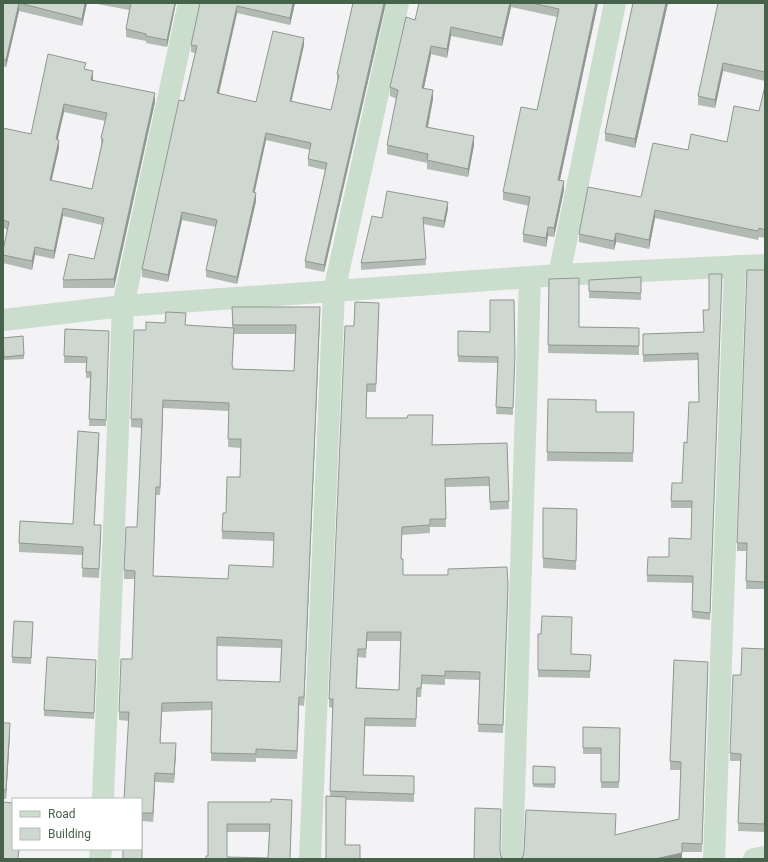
<svg xmlns="http://www.w3.org/2000/svg" width="768" height="862" viewBox="0 0 768 862" font-family="Roboto,sans-serif">
<style>
.lines{fill:none;stroke-linecap:round;stroke-linejoin:round}
.minor{stroke:#cbddcc;stroke-width:22}
.wall{fill:#b1bab3;fill-rule:evenodd}
.shaded-wall{fill:#909792}
.building{fill:#ced8d0;stroke:#909792;fill-rule:evenodd}
</style>
<rect width="100%" height="100%" fill="#f3f2f4"/>
<g class="lines">
<path class="minor" d="M559,275L615,3
M3,320L123,306L559,275L765,265
M103,799L123,306L189,3
M100,859L101,849
M310,859L334,291L398,3
M512,859L530,277
M714,859L735,266
M754,859L765,857"/>
</g>
<path class="wall" d="M3,3H87L82,26L19,11L6,67L3,66Z
M92,3H176L167,47L146,43V41L126,37V29L129,10Z
M200,3H295L290,25L237,13L219,94L256,102L304,45L291,101L331,110L338,82L337,81V74L353,3H386L324,272L305,268V261L325,170L308,166V159L310,150L266,140L254,193L256,201L237,284L206,277V270L216,227L182,220L168,282L142,277V269L184,101L195,53L191,52V45Z
M419,3H598L560,180L564,190L554,237L548,236L546,247L523,242V234L529,206L503,200V192L537,110L557,17L511,7L502,46L451,36L447,58L431,54L424,88L433,99L428,127L474,145L468,177L427,169V163L387,154V145L397,99L390,96V87L415,20Z
M633,3H668L635,148L605,141V133Z
M765,3V81L723,71L715,108L698,105V96Z
M86,69L93,79V80L155,102L114,288H63V280L94,259L102,225L63,216L54,259L35,255L32,270L3,263V250L8,230L3,228V128L31,134ZM64,112L105,121L101,138V146L92,189L51,180L59,148L57,139Z
M765,86V238L759,237L758,240L655,218L649,249L616,242L614,250L579,242V234L641,197L688,150L727,142L759,111Z
M448,209L444,228L423,224L426,265L361,270V263L382,218Z
M765,270V589H746L747,551H737V543Z
M722,274L710,620L692,618V583L647,582V575L691,539L692,508H671V501L682,483L687,443L699,402L698,360L643,362V334L704,332L709,310Z
M641,277V300L589,298V280Z
M549,279L579,327L639,328V355L548,353Z
M514,300L513,415L496,414L498,363L458,362V331L490,332Z
M232,307L320,315L304,706L299,705L297,759L256,758V762L211,761L212,710L162,712L160,743L176,752L174,783L155,782L153,822L142,821L129,721L119,720V712L132,659L135,579H124V570L137,527L142,428L131,427V419L146,330L185,325L232,328ZM234,334H295L294,371L233,369L232,366ZM163,408L229,411L228,447L241,448L240,477L226,513L222,531V539L274,541L273,567L228,579L153,576L156,495H160ZM217,646L281,648L280,682L217,680Z
M379,311L376,392H367L366,418L432,445L507,443L509,509L490,510L489,486L445,487L446,527H430V533L402,535L401,559L403,575L508,593L503,733L478,732L480,680L445,679V685L422,684L421,697H417L416,727L365,726L363,775L414,776V802L346,800L326,859L330,796L333,708L329,707V699L354,326ZM367,641H400L399,690L357,688L358,657L366,658Z
M65,329L109,331L106,426H89L90,378H86V363H64Z
M3,351L24,355V359L4,360Z
M548,399L596,412H634L633,462L547,461Z
M99,441L94,525L101,533L99,578L82,577L83,555L19,552V543L73,524Z
M543,508L577,509L576,570L543,568Z
M33,629L31,664L12,663V657Z
M538,634L571,654L591,655L590,678L538,677Z
M765,649V830H764V832L738,831L741,761H730V753L741,675Z
M96,666L94,719L44,716V710Z
M708,670L702,852H682L616,835L679,819L681,770H670V761Z
M3,723L10,733L6,799H3Z
M583,727L620,728L619,788H601V754H583Z
M533,766L555,767V788L533,787Z
M271,799L292,800L290,859H206V856H208V802H271ZM227,832H269L268,858L227,857Z"/>
<path class="shaded-wall" d="M19,3V11L6,67V60Z
M85,3H87L82,26V19Z
M175,3H176L167,47V40Z
M293,3H295L290,25V18Z
M384,3H386L324,272V265Z
M510,3H511V7L502,46V38Z
M596,3H598L558,189V180Z
M666,3H668L635,148V139Z
M237,6V13L217,101V93Z
M451,27V36L447,58V49Z
M304,38V45L290,108V101Z
M431,46V54L422,97V88Z
M723,63V71L715,108V100Z
M93,71V79L91,88V80Z
M433,90V99L426,135V127Z
M155,93V102L114,288V279Z
M64,104V112L56,147V139Z
M266,133V140L253,200V192Z
M474,136V145L468,177V169Z
M59,140V148L50,188V180Z
M564,181V190L554,237V228Z
M256,193V201L237,284V277Z
M448,202V209L444,228V221Z
M63,208V216L54,259V251Z
M655,210V218L649,249V240Z
M182,212V220L168,282V275Z
M548,227V236L546,247V238Z
M616,233V242L614,250V241Z
M35,247V255L32,270V261Z
M320,307V315L304,706V697Z
M163,400V408L160,495V487Z
M99,433V441L94,533V525Z
M299,697V705L297,759V751Z
M162,703V712L160,752V743Z
M10,723V733L6,799V790Z
M176,743V752L174,783V774Z
M155,773V782L153,822V813Z
M682,843V859H655Z"/>
<path class="building" d="M3,3H85L82,19L19,3L6,60L3,59Z
M129,3H175L167,40L146,36V34L126,29L131,3Z
M200,3H293L290,18L237,6L217,93L256,102L273,31L304,38L290,101L331,110L339,75L337,74L353,3H384L324,265L305,261L327,163L308,159L311,143L266,133L253,192L256,193L237,277L206,270L217,220L182,212L168,275L142,269L179,100L184,101L197,46L191,45Z
M419,3H510L502,38L451,27L447,49L431,46L422,88L433,90L426,127L474,136L468,169L427,160L428,154L387,145L398,90L390,87L406,17L415,20Z
M532,3H596L558,180L564,181L554,228L548,227L546,238L523,234L530,197L503,192L521,107L537,110L559,9Z
M633,3H666L635,139L605,133Z
M718,3H765V72L723,63L715,100L698,96Z
M48,54L86,63L84,69L93,71L91,80L155,93L114,279L63,280L69,254L94,259L104,218L63,208L54,251L35,247L32,261L3,255V250L9,222L3,220V128L31,134ZM64,104L107,113L101,138L103,139L92,189L50,180L59,140L56,139Z
M765,86V230L759,228L758,231L655,210L649,240L616,233L614,241L579,234L588,187L641,197L653,143L688,150L691,134L727,142L734,106L759,111Z
M387,191L448,202L444,221L423,217L426,259L361,263L372,216L382,218Z
M747,270H765V582L746,581L747,543H737Z
M709,274H722L710,613L692,611L693,576L647,575L648,557H669V538L691,539L692,501H671L672,483H682L684,442L687,443L689,402H699L698,353L643,355V334L704,332L703,310H709Z
M641,277V293L589,291V280Z
M579,278V327L639,328V346L548,345L549,279Z
M490,300H514L515,354L513,408L496,407L498,357L458,356V331L490,332Z
M355,302L379,303L376,384H367L366,418H407L408,415H433L432,445L507,443L509,501L490,502L489,477L445,479L446,519H430V525L402,527L401,559H403V575H448V569L507,567L508,585L503,725L478,724L480,672L445,671V676L422,675L421,688H417L416,719L365,718L363,775L414,776V794L330,791L333,699H329L345,326H354ZM367,632H401L399,690L356,688L358,649H366Z
M232,307H320L304,697H299L297,751L256,749V754L211,753L212,702L162,703L160,743H176L174,774L155,773L153,813H142V859H123V849H141V799H124L129,712H119L121,659H132L135,571L124,570L126,527H137L142,419H131L134,330H146V322L165,323L166,312L186,313L185,325L234,328L232,366H233V369L294,371L296,325H233ZM163,400L229,403L228,439H241L240,477H227L226,513H223L222,531L274,533L273,567L229,565L228,579L153,576L156,487H160ZM217,637L282,640L280,682L217,680Z
M65,329L109,331L106,420L89,419L91,372H86L87,357L64,356Z
M23,336L24,355L4,357L3,338Z
M548,399L596,400V412H634L633,453L547,452Z
M78,431L99,433L94,525H101L99,569L82,568L83,547L19,543L20,521L73,524Z
M543,508L577,509L576,561L543,558Z
M542,616L572,617L571,654L591,655L590,671L538,670V634H541Z
M14,621L33,622L31,658L12,657Z
M742,648L765,649V822H764V824L738,823L741,754L730,753L733,675H741Z
M47,657L96,660L94,713L44,710Z
M674,660L708,662L702,844L682,843V853L655,859H520L523,857L524,851L526,810L616,814L615,835L679,819L681,762L670,761Z
M3,723H10L6,790H3Z
M583,727L620,728L619,782H601V748H583Z
M533,766L555,767V784H533Z
M326,796L346,797L345,845H360V859H326Z
M271,799L292,800L290,859H206V856H208V802H271ZM227,824H270L268,858L227,857Z
M3,802L13,803V849H19L18,859H3Z
M475,808L501,809L500,850L501,857L504,859H474Z"/>
<rect width="768" height="862" fill="none" stroke="#47624a" stroke-width="8"/>
<rect x="12" y="798" width="130" height="52" fill="#ffffff" stroke="#b5c0b7"/>
<rect x="20" y="811" width="20" height="6" fill="#cbddcc" stroke="#b5c0b7"/>
<text x="48" y="818" font-size="12" fill="#47624a">Road</text>
<rect x="20" y="828" width="20" height="12" fill="#ced8d0" stroke="#b5c0b7"/>
<text x="48" y="838" font-size="12" fill="#47624a">Building</text>
</svg>
